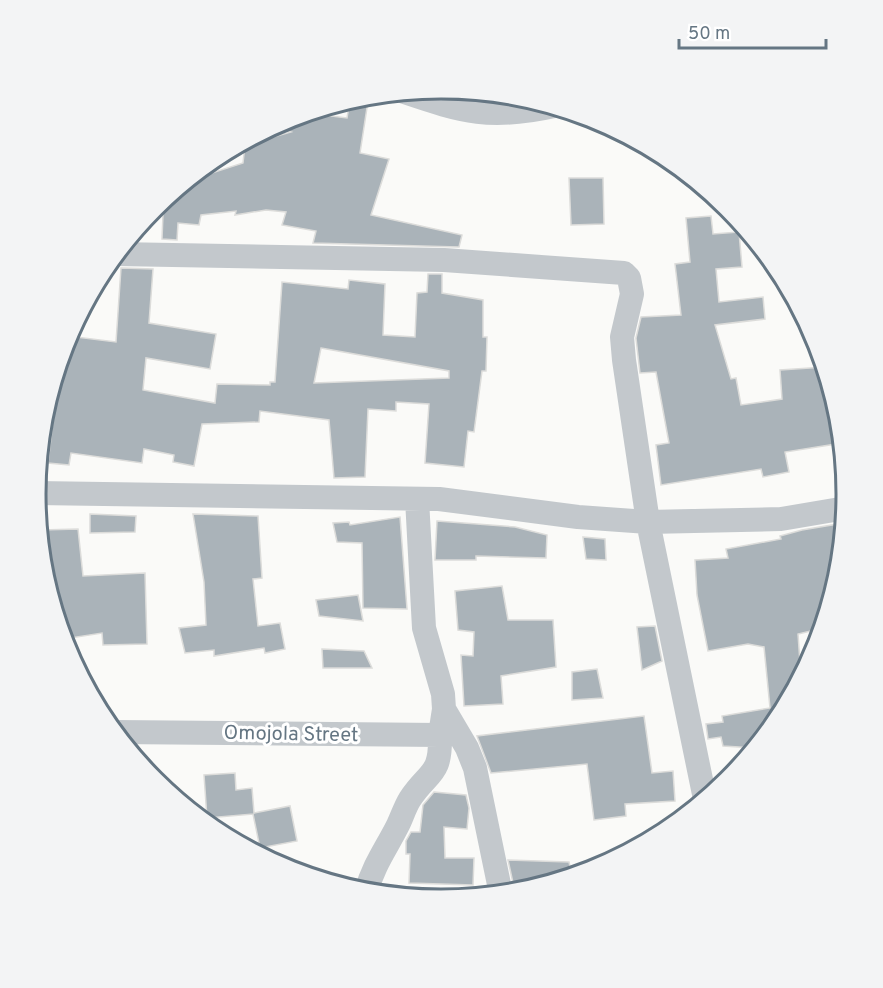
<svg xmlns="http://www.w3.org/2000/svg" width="883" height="988" viewBox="0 0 883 988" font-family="Overpass,sans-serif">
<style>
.building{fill:#aab3b9;stroke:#dcdcda;stroke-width:1.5;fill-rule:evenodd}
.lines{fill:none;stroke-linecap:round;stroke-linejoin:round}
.minor{stroke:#c3c8cc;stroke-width:24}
.labels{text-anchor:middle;stroke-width:6;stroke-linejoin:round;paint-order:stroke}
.street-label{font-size:20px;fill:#657683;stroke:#fff}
.rim{fill:none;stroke:#657683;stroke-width:3}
</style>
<rect width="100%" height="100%" fill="#fafaf8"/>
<path class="building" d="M356,98L368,101L360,153L389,159L371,215L462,235L459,247L313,243L316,231L282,225L286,212L266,210L235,215L236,211L201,215L199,225L178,223L177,240L162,239L163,214L148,216L212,161L209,174L243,163L245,145L291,132L274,126L307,113L347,118L350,100Z
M569,178H603L604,224L571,225Z
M711,216L713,234L739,232L742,267L716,269L719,302L763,297L765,319L715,325L731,379L736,378L741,405L782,399L780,370L825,367L838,413L842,443L785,452L789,472L763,477L761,469L661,485L656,445L669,443L656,372L640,373L636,338L641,317L681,315L675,264L690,262L686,218Z
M121,268L153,269L149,323L216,334L210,369L146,358L143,390L215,403L217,384L270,385V382H275L282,282L348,289L349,280L385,284L383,335L415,337L417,293L427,292L428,274H442V293L483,300V337H487L486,371H482L474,432L468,431L464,467L425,463L429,404L396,402V411L368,409L365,477L334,478L329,420L260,411L259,422L202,424L194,466L173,462L174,455L144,449L142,463L71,453L69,465L48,463L56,396H50L67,339L68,336L116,342ZM321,348L449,371V378L314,383Z
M90,514L136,516L135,532L90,533Z
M193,514L258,516L262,578L253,579L258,626L280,623L285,649L265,653L264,648L214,656V650L185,653L179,628L206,625L204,582Z
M400,517L407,609L363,608L362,543L337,542L333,523L349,522L350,525Z
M437,521L515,527L547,535L546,558L476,556V560H435Z
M844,523L839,573L823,628L798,634L801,677L778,720L755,748L723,746L721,737L708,739L706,724L723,722L722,716L770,708L764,647L748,644L708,651L697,595L695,560L728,558L726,549L781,539L780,536L802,530Z
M78,529L83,576L145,573L147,644L103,645L102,633L64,639L44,573L41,530Z
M583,537L605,539L606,560L586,559Z
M502,586L508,620H553L556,667L501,676L503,704L464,706L461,655L473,656L474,632L458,630L455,591Z
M358,595L363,621L319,616L316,600Z
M655,626L662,661L642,670L637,627Z
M322,649L364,651L372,668H323Z
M597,669L603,698L572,700V672Z
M644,716L652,773L673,771L675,801L625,804L626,816L594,820L587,764L491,773L477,736Z
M235,773L236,790L252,788L254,813L290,806L297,841L260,848L253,814L207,818L204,775Z
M434,792L466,795L469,808L467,829L444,827L445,858H474L473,885L409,883L410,854H406V841L411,832H420L423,805Z
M508,860L569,862L572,876L515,892Z"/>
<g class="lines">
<path class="minor" d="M404,92C463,112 491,120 554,106
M117,254L444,260L624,273L629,278L632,294L622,337L624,360L648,522L705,799
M36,493L439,499L578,517L648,522L781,519L846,508
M417,499L424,628L443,694L444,709L467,748L475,768L501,894
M115,732L440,735L444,709
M366,892C374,864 386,849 398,825C402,817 405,807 410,799C429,770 441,777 440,735"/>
</g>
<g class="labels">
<g class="street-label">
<text transform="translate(291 733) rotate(1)" y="7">Omojola Street</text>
</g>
</g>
<path d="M0 0H883V988H0ZM46 494a395 395 0 1 1 790 0a395 395 0 1 1-790 0Z" fill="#f3f4f5" fill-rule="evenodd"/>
<path class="rim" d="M46 494a395 395 0 1 1 790 0a395 395 0 1 1-790 0Z"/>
<path d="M679 39v9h147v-9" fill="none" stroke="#657683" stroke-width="3"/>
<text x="688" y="39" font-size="18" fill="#657683" stroke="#ffffff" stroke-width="4.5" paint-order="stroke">50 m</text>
</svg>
